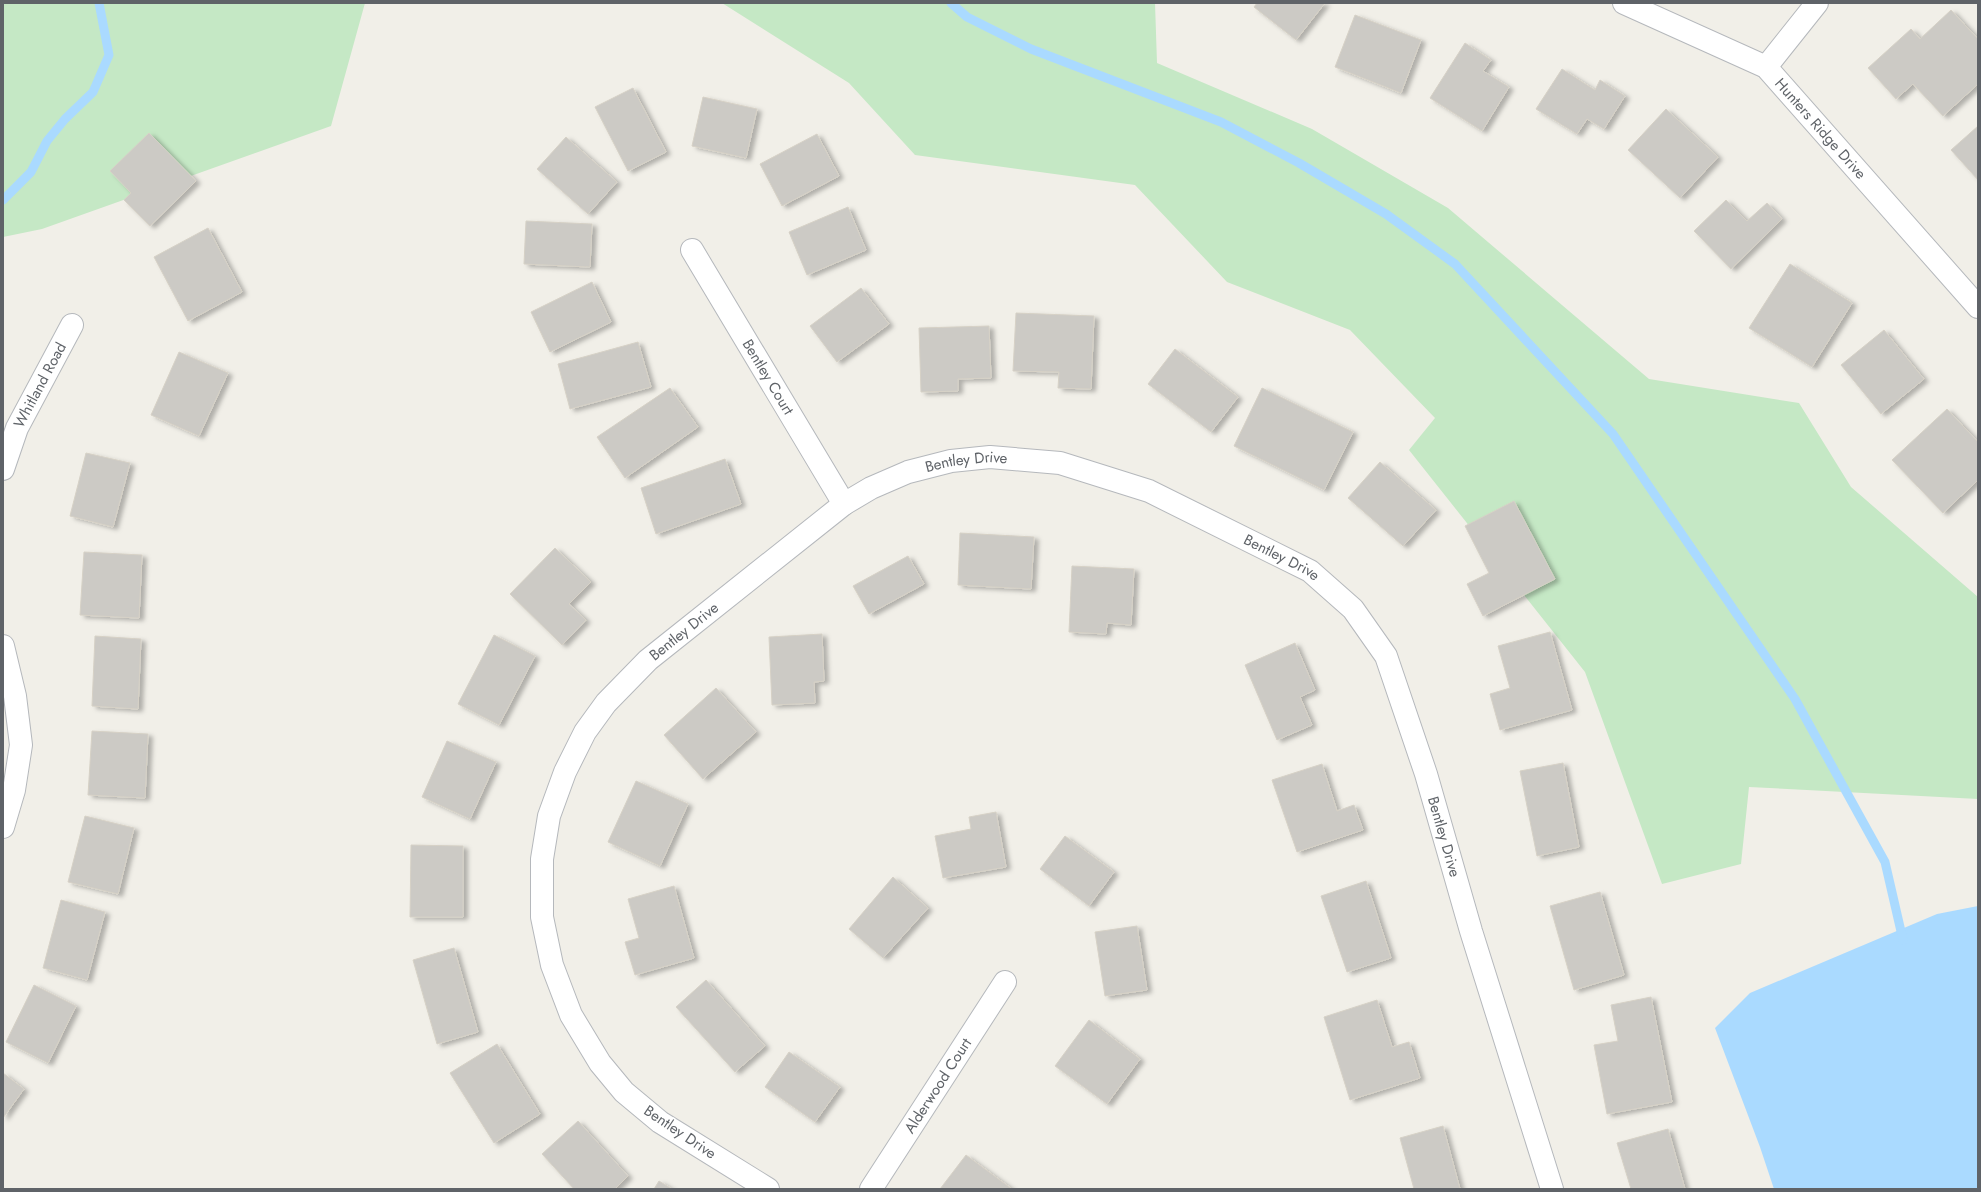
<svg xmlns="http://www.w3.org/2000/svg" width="1981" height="1192" viewBox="0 0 1981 1192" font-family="Jost,sans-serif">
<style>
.green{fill:#c5e8c5}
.water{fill:#aadaff}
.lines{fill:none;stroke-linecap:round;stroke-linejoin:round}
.stream{stroke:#aadaff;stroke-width:9}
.building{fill:#cccac5;stroke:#d6d1c6;filter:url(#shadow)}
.minor-casing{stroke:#b5b8bc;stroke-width:24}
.minor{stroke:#fff;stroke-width:22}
.labels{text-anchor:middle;stroke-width:3.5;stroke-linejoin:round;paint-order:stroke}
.street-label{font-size:15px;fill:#5f6368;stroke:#fff}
</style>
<defs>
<filter id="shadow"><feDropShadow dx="4.5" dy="2.5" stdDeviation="2" flood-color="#0004"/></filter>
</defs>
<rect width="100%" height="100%" fill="#f1efe8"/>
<path class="green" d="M3,3H365L331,126L42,229L3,237Z
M722,3H1155L1157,63L1312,129L1448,208L1649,379L1799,403L1851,487L1978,597V799L1749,787L1741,864L1662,884L1585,672L1409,450L1435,418L1350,330L1227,282L1135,185L915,155L849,83Z"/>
<path class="water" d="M1978,906V1189H1774L1760,1147L1715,1028L1750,993L1937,914Z"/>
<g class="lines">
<path class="stream" d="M951,3L967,17L1031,49L1221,122L1299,163L1386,214L1455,264L1613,434L1795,699L1885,862L1903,940
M3,200L31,172L47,141L65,119L93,92L109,55L99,3"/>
</g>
<path class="building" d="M1257,3H1325L1296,40L1254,7Z
M1951,10L1978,39V84L1943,116L1913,84L1896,99L1868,68L1911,29L1920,39Z
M1355,15L1421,40L1401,93L1335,67Z
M1465,43L1491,60L1483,71L1509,87L1482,131L1430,98Z
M1562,69L1595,90L1600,80L1625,96L1604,129L1587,119L1577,134L1536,109Z
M633,88L666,152L628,171L595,107Z
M703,97L757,109L746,158L692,146Z
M1666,109L1718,157L1680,198L1628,150Z
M1978,126V180L1951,150Z
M149,133L196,181L150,226L124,200L131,193L110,171Z
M817,134L839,176L782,206L760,164Z
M566,137L617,182L588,214L537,169Z
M1726,200L1747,221L1767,203L1782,219L1731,269L1694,231Z
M848,207L866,250L807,275L789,232Z
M526,221L592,224L590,267L524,264Z
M208,228L242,292L188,321L154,257Z
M1790,264L1852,303L1812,367L1749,328Z
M592,282L611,322L550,352L531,312Z
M861,288L889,324L837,362L810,326Z
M1016,313L1094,316L1091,389L1058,388L1059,372L1013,371Z
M989,326L991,378L958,379V391L921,392L919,328Z
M1884,330L1924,379L1881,414L1841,365Z
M638,342L651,387L570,409L558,364Z
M1175,349L1238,397L1211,432L1148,384Z
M179,352L228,373L199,436L151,415Z
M670,388L698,427L625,478L597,437Z
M1262,388L1353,432L1324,490L1234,446Z
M1947,409L1978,442V480L1943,513L1892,460Z
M86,453L130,463L113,527L70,516Z
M725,459L741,504L656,534L641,488Z
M1380,462L1436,510L1403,546L1348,498Z
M1514,501L1555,579L1483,616L1467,584L1489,573L1465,526Z
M960,533L1034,537L1031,589L958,585Z
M555,548L591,582L569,604L586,620L562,645L510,594Z
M84,552L142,555L139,618L80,615Z
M908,556L924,584L869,614L853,586Z
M1072,566L1134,569L1131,625L1107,623L1106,634L1069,632Z
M1550,632L1572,710L1500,730L1490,694L1510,688L1498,646Z
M822,634L824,681L814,682L815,703L772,705L769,637Z
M494,635L535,656L499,725L458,704Z
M95,636L141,639L138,709L92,706Z
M1295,643L1315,690L1300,697L1312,725L1277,740L1245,665Z
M716,688L756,732L703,779L664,735Z
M92,731L148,734L145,798L88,795Z
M447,741L496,762L470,819L422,797Z
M1563,763L1579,847L1537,856L1520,771Z
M1322,764L1337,811L1354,805L1363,830L1297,852L1272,780Z
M636,781L688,804L660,866L608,842Z
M996,812L1006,867L943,878L935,836L971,829L969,817Z
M85,816L134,828L118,894L68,882Z
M1065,836L1114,872L1089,906L1040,869Z
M411,845L463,846V917H410Z
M893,877L928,908L883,958L849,929Z
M1366,881L1391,958L1347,972L1321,896Z
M674,886L694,958L635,975L625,942L639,938L628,899Z
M1600,892L1624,975L1574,990L1550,906Z
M61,900L105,912L87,980L43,968Z
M1137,926L1147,990L1105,996L1095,932Z
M454,948L478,1032L437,1044L413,960Z
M706,980L765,1046L735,1072L676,1007Z
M34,985L76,1006L48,1063L6,1042Z
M1651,997L1672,1102L1607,1114L1594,1045L1618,1041L1611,1005Z
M1377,1000L1392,1047L1409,1042L1420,1078L1350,1100L1324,1017Z
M1089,1020L1140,1059L1107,1104L1055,1066Z
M497,1044L540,1114L494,1143L450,1073Z
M789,1052L840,1087L815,1122L765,1087Z
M3,1073L24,1089L3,1118Z
M578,1121L628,1176L615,1189H574L542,1154Z
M1443,1126L1460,1189H1414L1400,1138Z
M1668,1129L1685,1189H1631L1617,1143Z
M966,1155L1012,1189H940Z
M659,1181L672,1189H654Z"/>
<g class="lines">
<g class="minor-casing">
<g id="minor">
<path id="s1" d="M1624,3L1766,67L1978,307"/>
<path d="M1766,67L1817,3"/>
<path id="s2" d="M692,250L844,504"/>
<path id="s3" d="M3,469L17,428L72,325"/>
<path d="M3,646L15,696L21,745L14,790L3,827"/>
<path id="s4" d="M768,1189L660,1122L624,1092L600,1063L571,1015L552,965L542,917V859L549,816L565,772L585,732L606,703L648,660L844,504L871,488L908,472L951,461L990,457L1060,463L1149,491L1310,571L1353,609L1386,656L1426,774L1471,931L1552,1189"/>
<path id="s5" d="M871,1189L1005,982"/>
</g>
</g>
<use href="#minor" class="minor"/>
</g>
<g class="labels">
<g class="street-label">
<text dy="5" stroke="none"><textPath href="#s1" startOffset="238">Hunters Ridge Drive</textPath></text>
<text dy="5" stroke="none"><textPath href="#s2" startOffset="148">Bentley Court</textPath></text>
<text dy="5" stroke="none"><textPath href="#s3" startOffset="92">Whitland Road</textPath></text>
<text dy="5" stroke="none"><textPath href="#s4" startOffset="1041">Bentley Drive</textPath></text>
<text dy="5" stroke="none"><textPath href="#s4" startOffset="1377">Bentley Drive</textPath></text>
<text dy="5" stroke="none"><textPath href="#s4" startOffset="705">Bentley Drive</textPath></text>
<text dy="5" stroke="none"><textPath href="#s4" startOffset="1713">Bentley Drive</textPath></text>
<text dy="5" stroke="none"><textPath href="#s5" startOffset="123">Alderwood Court</textPath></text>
<text transform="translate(680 1132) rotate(34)" y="5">Bentley Drive</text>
</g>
</g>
<rect width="1981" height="1192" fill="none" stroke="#5f6368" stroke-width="8"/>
</svg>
